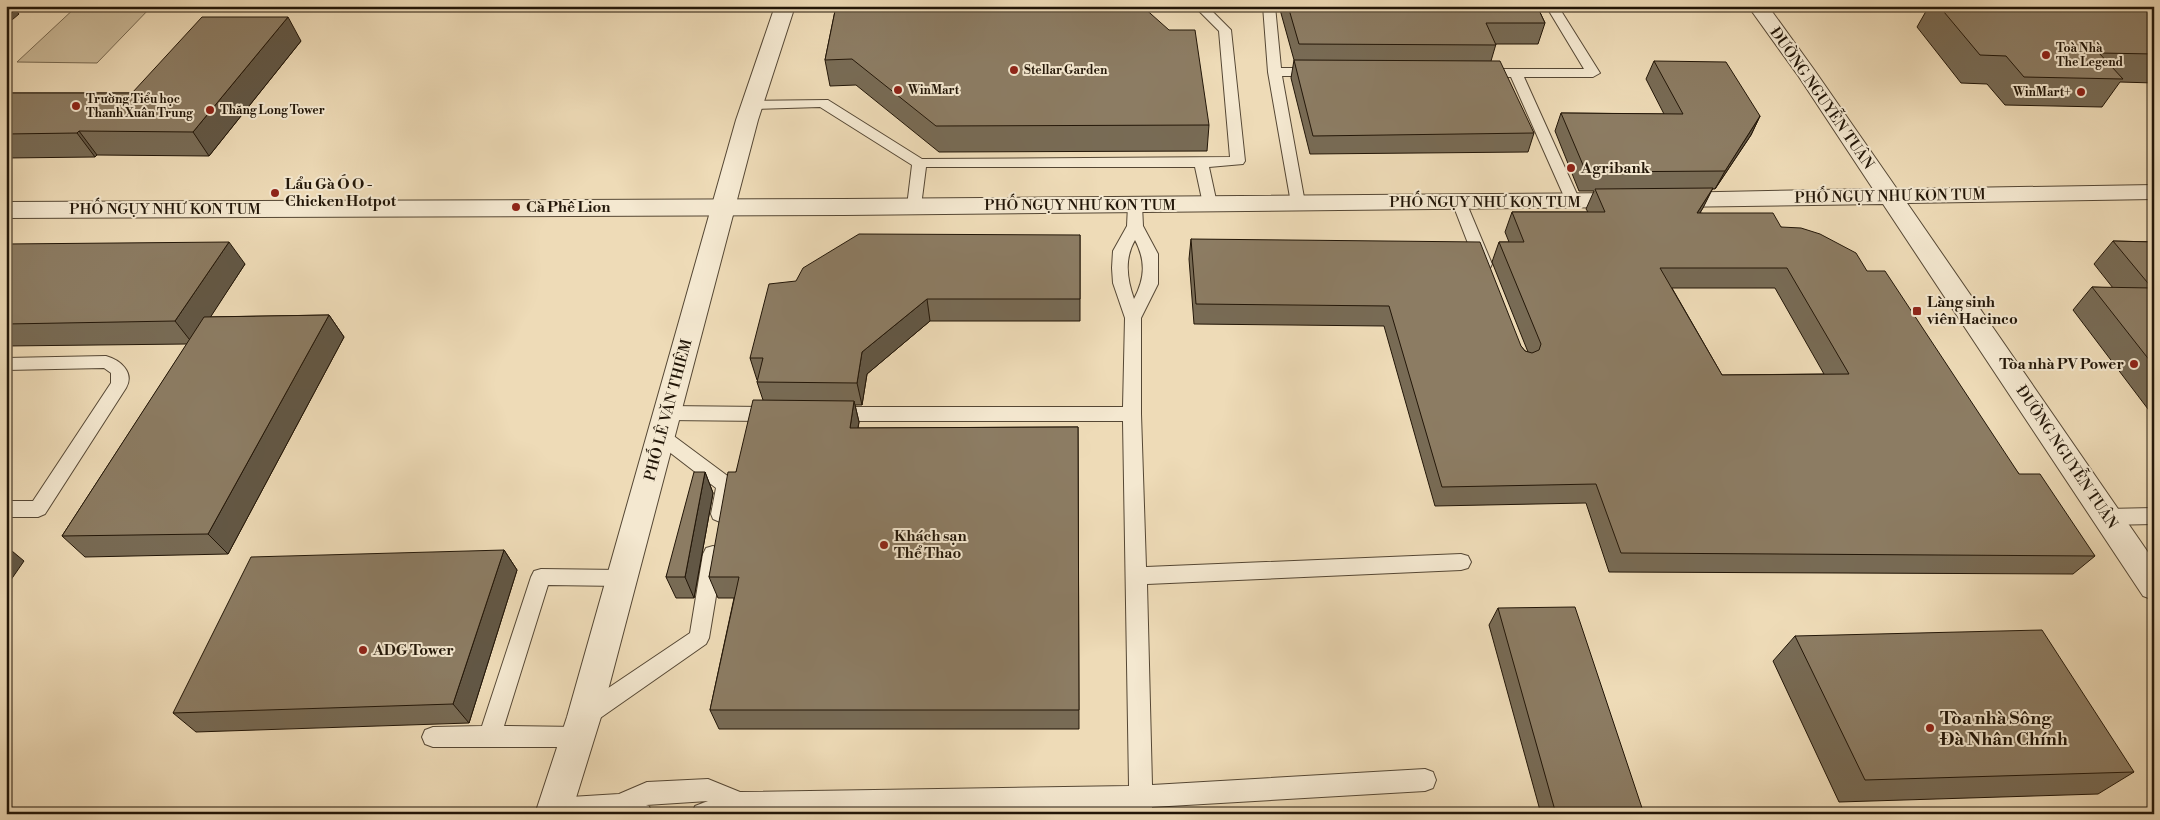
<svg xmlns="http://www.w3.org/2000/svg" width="2160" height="820" viewBox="0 0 2160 820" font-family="'Libre Bodoni',serif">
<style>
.green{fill:#cbba99;stroke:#766850}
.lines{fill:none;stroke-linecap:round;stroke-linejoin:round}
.service-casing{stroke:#554734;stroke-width:2}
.minor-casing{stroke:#554734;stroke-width:2}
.tertiary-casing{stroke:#554734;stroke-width:2}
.service{fill:#f4e8d0;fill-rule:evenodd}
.minor{fill:#f4e8d0;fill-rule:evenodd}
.tertiary{fill:#f4e8d0;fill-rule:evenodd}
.wall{fill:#786b55;stroke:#221608;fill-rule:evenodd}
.shaded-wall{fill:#625745;stroke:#221608}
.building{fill:#8c7c63;stroke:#221608;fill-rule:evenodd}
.poi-dot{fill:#8f2418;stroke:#f4e8d0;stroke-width:2}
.labels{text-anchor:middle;stroke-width:4;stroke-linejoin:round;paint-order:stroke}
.far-poi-label{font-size:12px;font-weight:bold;fill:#221608;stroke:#f4e8d0;text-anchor:start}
.street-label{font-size:15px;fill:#221608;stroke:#f4e8d0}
.poi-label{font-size:15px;font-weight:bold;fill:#221608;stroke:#f4e8d0;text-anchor:start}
.near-poi-label{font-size:18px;font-weight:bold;fill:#221608;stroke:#f4e8d0;text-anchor:start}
</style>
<rect width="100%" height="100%" fill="#eedbb7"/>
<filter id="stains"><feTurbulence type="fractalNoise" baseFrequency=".004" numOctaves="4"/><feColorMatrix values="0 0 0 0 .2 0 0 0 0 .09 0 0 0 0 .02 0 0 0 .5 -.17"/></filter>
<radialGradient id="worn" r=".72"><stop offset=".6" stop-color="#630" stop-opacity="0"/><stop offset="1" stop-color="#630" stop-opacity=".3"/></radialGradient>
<path class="green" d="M77,6H152L97,63L17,62Z"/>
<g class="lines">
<g class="service-casing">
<path id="service" d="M1194,6H1207L1231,30L1245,161L1243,164L1209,167L1217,204L1215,207H1205L1203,204L1195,167H926L921,206L919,209H909L907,206L912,165L820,107L752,109L745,105L752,101L828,100L922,159L1230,157L1219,31Z
M1263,6H1275L1281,68H1315L1322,72L1315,76H1282L1305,203L1303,206H1293L1291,203L1268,72Z
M1546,6H1558L1600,73L1593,77H1524L1580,201L1578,204H1568L1566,201L1511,77H1484L1477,73L1484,69H1584Z
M1459,197L1464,199L1466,202L1492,264L1490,268L1484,269L1478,268L1476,264L1452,202L1454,199Z
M1135,200L1140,202L1142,205L1143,226L1158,254V284L1141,318V414L1146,567L1461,554L1468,556L1471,562L1468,568L1461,570L1147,584L1152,785L1425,769L1433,772L1436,780L1433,788L1425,791L1152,807V814H1130V808L692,814L695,806L708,801L646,805L649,806L652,814H545L543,809L546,801L554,798L619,794L647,782L708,779L740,792L1129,786L1123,421H833L827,419L824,414L827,409L833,407H1123L1125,318L1113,283L1112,268L1113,251L1127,226L1128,205L1130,202ZM1135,240C1146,261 1145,278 1134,299C1127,279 1124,259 1135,240Z
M106,356C120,360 135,372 126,388L45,514L38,517H6V501H33L111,383V373L104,368L6,370V358Z
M667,406L774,407L780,409L783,414L780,419L774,421L667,420L661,418L658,413L661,408Z
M661,429L667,431L733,480L735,485L727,519L720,522L713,519L711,514L716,488L655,441L652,436L655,431Z
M2154,508V524L2106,525L2099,522L2097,517L2099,512L2106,509Z
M713,546L720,548L723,554L709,638L706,644L593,723L585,726L577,723L574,716L577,709L690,633L703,554L706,548Z
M541,569L621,570L628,572L631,578L628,584L621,586L548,585L504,726L578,727L586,730L589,737L586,744L578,747H433L425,744L422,737L425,730L433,727L482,726L531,577L534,571Z"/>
</g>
<g class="minor-casing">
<path id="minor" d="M775,6H795L758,120L601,717L571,814H535L567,717L736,120Z"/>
</g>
<g class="tertiary-casing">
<path id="tertiary" d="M1748,6H1768L1815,71L1897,189L2154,185V199L1907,203L2154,561V600L2143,596L1883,204L1670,207L1662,205L1658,200L1662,195L1670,193L1873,189L1799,77Z
M1627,193L1635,195L1639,200L1635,205L1627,207L844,215L6,218V202L844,199Z"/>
</g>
<use href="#service" class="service"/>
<use href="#minor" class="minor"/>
<use href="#tertiary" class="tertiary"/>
</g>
<path class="wall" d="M836,6L1209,125L1207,151L939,152L856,85L830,86L825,60Z
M1279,6H1537L1545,23L1538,44H1496L1491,61L1534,133L1528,152L1310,154L1291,78L1294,60Z
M1929,6H2154V83L2120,82L2102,107L2005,105L1987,84L1961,83L1917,27Z
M301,41L209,156L97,155L95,157L6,158V93H132Z
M1654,61L1760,116L1751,135L1715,189H1712L1700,213L1781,227L1867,271L2019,474L2095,556L2073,574L1609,572L1586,503L1435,506L1384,326L1194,324L1189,259L1191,239L1521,346L1525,351L1528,352L1492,262L1499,242H1509L1505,232L1512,212H1588L1586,209L1594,191H1579L1555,131L1561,113L1664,114L1646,79ZM1672,288H1775L1824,374L1722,375Z
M1080,235V321H930L867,374L862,405H855L859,422L858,428L1078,427L1079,729H719L710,710L734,598H718L709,577L736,472L763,400L757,382L758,380H757L750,358Z
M2113,241L2154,242V417L2073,310L2092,287L2113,288L2094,264Z
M6,244L245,264L210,317L329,315L344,337L228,554L85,557L62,536L187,344L6,346Z
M705,472L713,493L694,598H676L666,577Z
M504,550L517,570L469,723L196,732L173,713Z
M1498,608L1644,814H1541L1489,625Z
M1795,636L2134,772L2098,794L1839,802L1773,661Z"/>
<path class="shaded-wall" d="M6,6H13L19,14L6,25Z
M288,17L301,41L209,156L193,132Z
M1760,116L1751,135L1715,189L1725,171Z
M79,131L97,155L95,157L77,133Z
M1713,188L1703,208L1687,233L1697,213Z
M229,242L245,264L193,344L175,321Z
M927,299L930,321L867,374L862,405L857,383L862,352Z
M329,315L344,337L228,554L208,534Z
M854,401L859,422L854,449L850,428Z
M705,472L713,493L694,598L685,577Z
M6,546L24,561L6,587Z
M504,550L517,570L469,723L453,704Z"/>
<path class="building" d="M836,6H1142L1169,30H1195L1209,125L936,126L852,59L825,60Z
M1288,6H1537L1545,23H1486L1496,45L1299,44Z
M1939,6H2154V54L2099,53L2123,79L2024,77L2006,56L1980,55Z
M202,17H288L193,132L79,131L77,133L6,134V93H132Z
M1294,60L1500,61L1534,133L1313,136Z
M1654,61L1726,62L1760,116L1725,171L1586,172L1561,113L1683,114Z
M1713,188L1697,213H1773L1781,227L1801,228L1820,234L1856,253L1867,271H1885L2019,474H2040L2095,556L1621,553L1596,484L1442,487L1389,306L1196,304L1191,239L1480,242L1521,346L1525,351L1532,353L1539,350L1541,344L1499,242H1524L1512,212H1605L1595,189ZM1660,268H1787L1849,374L1722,375Z
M859,234L1080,235V299H927L862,352L857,383L757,382L763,358H750L769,284L796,281L803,268Z
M2113,241L2154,242V366L2092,287L2152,288Z
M229,242L175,321L6,324V244Z
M329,315L208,534L62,536L204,317Z
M753,400L854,401L850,428L1078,427L1079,710H710L739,577H709L728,472H736Z
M694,472H705L685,577H666Z
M504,550L453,704L173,713L251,557Z
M1575,607L1644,814H1556L1498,608Z
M2042,630L2134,772L1865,780L1795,636Z"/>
<g class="poi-dot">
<circle cx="2046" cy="55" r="5"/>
<circle cx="1014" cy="70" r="5"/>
<circle cx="898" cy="90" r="5"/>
<circle cx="2081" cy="92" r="5"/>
<circle cx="76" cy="106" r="5"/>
<circle cx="210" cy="110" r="5"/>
<circle cx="1571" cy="168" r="5"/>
<circle cx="275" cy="193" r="5"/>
<circle cx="516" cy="207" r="5"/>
<rect x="1912" y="306" width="10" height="10" rx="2.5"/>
<circle cx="2134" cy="364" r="5"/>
<circle cx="884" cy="545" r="5"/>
<circle cx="363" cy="650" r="5"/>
<circle cx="1930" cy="728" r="5"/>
</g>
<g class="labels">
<g class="far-poi-label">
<text x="2056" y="52">Toà Nhà<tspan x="2056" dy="14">The Legend</tspan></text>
<text x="1024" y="74">Stellar Garden</text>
<text x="908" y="94">WinMart</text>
<text x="2071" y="96" text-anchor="end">WinMart+</text>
<text x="86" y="103">Trường Tiểu học<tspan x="86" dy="14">Thanh Xuân Trung</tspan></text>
<text x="220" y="114">Thăng Long Tower</text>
</g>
<g class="street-label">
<text transform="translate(1822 98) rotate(55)" y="5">ĐƯỜNG NGUYỄN TUÂN</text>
<text transform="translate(1890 196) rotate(-1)" y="5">PHỐ NGỤY NHƯ KON TUM</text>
<text x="1485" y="207">PHỐ NGỤY NHƯ KON TUM</text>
<text x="1080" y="210">PHỐ NGỤY NHƯ KON TUM</text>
<text x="165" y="214">PHỐ NGỤY NHƯ KON TUM</text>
<text transform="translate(668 410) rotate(-75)" y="5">PHỐ LÊ VĂN THIÊM</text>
<text transform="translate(2067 457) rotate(56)" y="5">ĐƯỜNG NGUYỄN TUÂN</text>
</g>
<g class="poi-label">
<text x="1581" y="173">Agribank</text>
<text x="285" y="189">Lẩu Gà Ó O -<tspan x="285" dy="17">Chicken Hotpot</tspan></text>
<text x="526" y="212">Cà Phê Lion</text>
<text x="1927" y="307">Làng sinh<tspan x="1927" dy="17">viên Hacinco</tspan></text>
<text x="2124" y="369" text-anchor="end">Tòa nhà PV Power</text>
<text x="894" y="541">Khách sạn<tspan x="894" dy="17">Thể Thao</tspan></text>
<text x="373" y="655">ADG Tower</text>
</g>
<g class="near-poi-label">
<text x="1940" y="724">Tòa nhà Sông<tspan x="1940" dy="21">Đà Nhân Chính</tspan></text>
</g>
</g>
<rect width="2160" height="820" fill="none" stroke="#eedbb7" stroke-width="25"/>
<rect x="8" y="8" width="2145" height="805" fill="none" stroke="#221608" stroke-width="2.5"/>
<rect x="12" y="12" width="2135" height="795" fill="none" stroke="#221608"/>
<rect width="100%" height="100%" filter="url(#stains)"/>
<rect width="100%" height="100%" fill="url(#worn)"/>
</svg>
